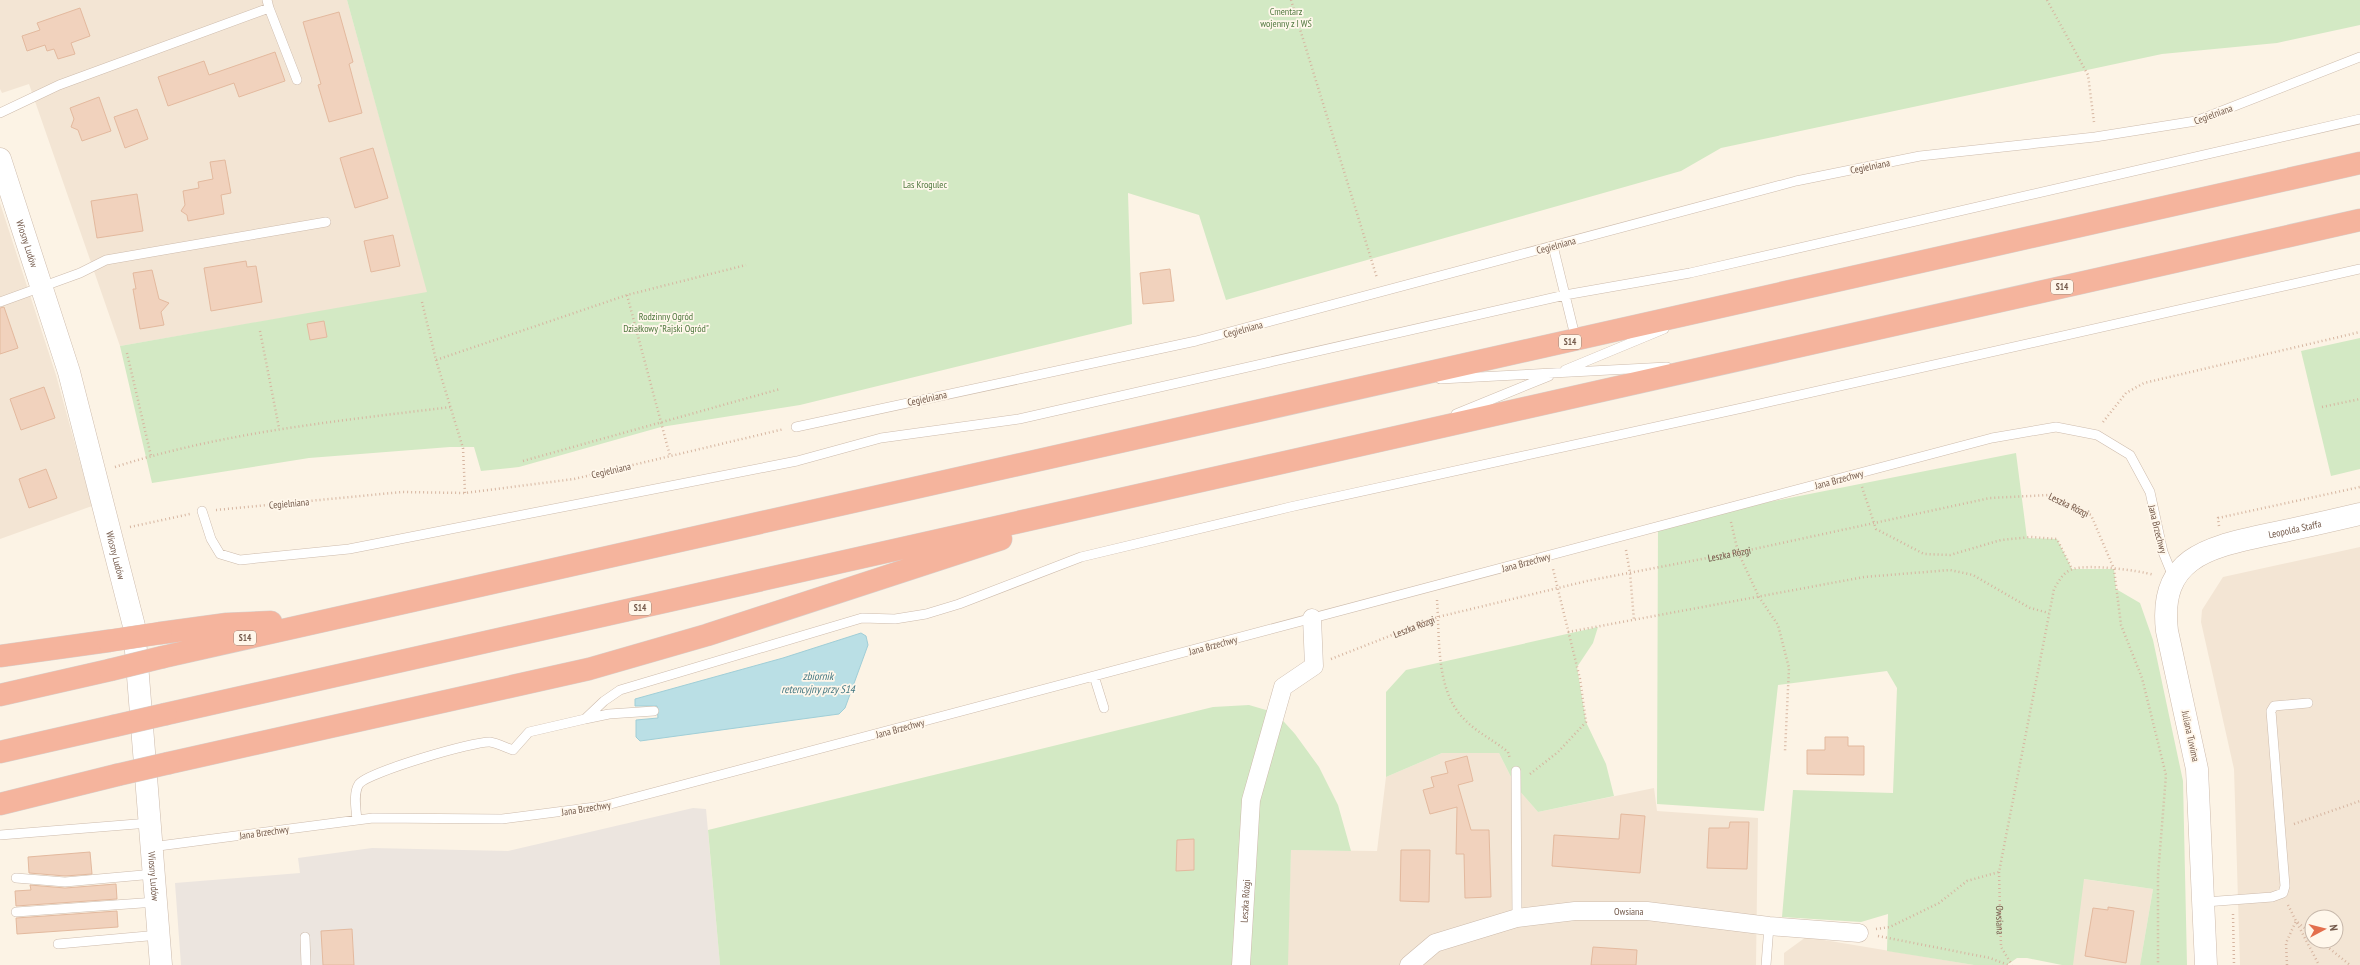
<svg xmlns="http://www.w3.org/2000/svg" width="2360" height="965" viewBox="0 0 2360 965" font-family="'PT Sans Narrow',sans-serif">
<style>
.residential{fill:#f3e5d4;fill-rule:evenodd}
.industrial{fill:#ece5df}
.green{fill:#d3e9c4}
.water{fill:#badfe5;stroke:#a0ced7}
.building{fill:#f1d2bd;stroke:#e3b99e}
.lines{fill:none;stroke-linecap:round;stroke-linejoin:round}
.service-casing{stroke:#cdbbac;stroke-width:10}
.minor-casing{stroke:#cdbbac;stroke-width:19}
.tertiary-casing{stroke:#cdbbac;stroke-width:23}
.motorway-casing{stroke:#d8d1cd;stroke-width:23}
.path{stroke:#d6b5a0;stroke-width:2.5;stroke-dasharray:1 3;stroke-linecap:butt}
.service{stroke:#fff;stroke-width:9}
.minor{stroke:#fff;stroke-width:18}
.tertiary{stroke:#fff;stroke-width:22}
.motorway{stroke:#f5b49d;stroke-width:22}
.motorway-bridge-casing{stroke:#d8d1cd;stroke-width:23;stroke-linecap:butt}
.motorway-bridge{stroke:#f5b49d;stroke-width:22}
.labels{text-anchor:middle;stroke-width:3.5;stroke-linejoin:round;paint-order:stroke}
.shield{fill:#fff7eb;stroke:#9e897b;stroke-width:1}
.shield-label{font-size:9px;font-weight:bold;fill:#745a4b}
.park-label{font-size:10px;fill:#537a42;stroke:#fff7eb}
.street-label{font-size:10px;fill:#745a4b;stroke:#fff7eb}
.water-label{font-size:11px;font-style:italic;fill:#427680;stroke:#fff7eb}
</style>
<rect width="100%" height="100%" fill="#fcf3e5"/>
<path class="residential" d="M0,0H347L428,293L120,346L29,84L2,93L0,89Z
M0,203L56,375L92,506L0,539Z
M2360,547V965H2240L2234,769L2201,622L2202,610L2223,577ZM2312,917H2336V941H2312Z
M1442,753H1499L1516,787L1538,812L1654,788L1657,811L1758,818L1756,965H1287L1291,850L1377,851L1386,777Z
M2041,873L2153,889L2140,965H2062Z
M1806,937L1974,965H1784V953Z"/>
<path class="industrial" d="M693,808L706,809L720,965H181L175,883L300,873L298,858L372,848L508,851Z"/>
<path class="green" d="M347,0H2360V25L2277,43L2162,54L1721,148L1681,171L1226,300L1199,215L1128,193L1132,324L800,405L661,427L519,467L481,471L474,447H450L309,458L152,483L120,346L427,292Z
M2360,338V469L2331,476L2301,351Z
M2016,453L2027,538L2057,539L2072,569H2114L2116,589L2140,603L2153,640L2183,781L2187,965H2140L2153,889L2084,879L2073,965H2062L2027,958H2017L2007,965H1974L1887,951L1888,914L1861,922L1782,917L1793,790L1893,793L1897,688L1887,671L1778,685L1764,811L1657,804L1658,524Z
M1598,627L1593,643L1577,667L1586,722L1606,764L1614,796L1538,812L1516,787L1499,753H1442L1386,777V692L1406,670Z
M1249,705L1276,713L1295,734L1319,767L1338,805L1351,851L1291,850L1288,965H720L708,830L1213,707Z"/>
<path class="water" d="M861,633L866,636L868,645L845,708L839,714L640,741L636,737V720L658,718L657,706H635V699L783,658Z"/>
<path class="building" d="M80,8L90,36L71,43L75,54L58,59L54,49L47,51L45,45L27,51L22,36L40,30L37,23Z
M339,12L353,62L349,64L362,113L329,122L318,85L321,84L303,22Z
M275,52L285,81L239,97L234,83L168,106L158,77L204,61L209,75Z
M99,97L111,131L82,141L78,130L71,127L74,119L70,108Z
M137,109L148,139L125,148L114,117Z
M373,148L388,198L355,208L340,158Z
M225,160L231,193L221,195L224,214L188,221L187,215L181,211L185,205L183,191L199,188L198,182L213,179L210,162Z
M137,194L143,231L97,238L91,201Z
M393,235L400,266L371,272L364,241Z
M246,261L247,267L256,266L262,302L211,311L204,268Z
M1170,269L1174,301L1143,304L1140,273Z
M152,270L159,299L169,303L161,312L164,325L140,329L133,289H136L133,273Z
M4,307L18,348L0,354V308Z
M324,321L327,337L310,340L307,324Z
M44,387L55,418L21,430L10,399Z
M46,469L57,498L29,508L19,479Z
M1825,737H1848V746H1864V775L1807,774V750H1825Z
M1467,756L1473,781L1458,785L1471,830H1489L1491,897L1465,898L1464,854H1456L1457,807L1430,814L1423,790L1434,787L1431,777L1448,773L1445,762Z
M1621,814L1645,816L1640,873L1552,866L1554,835L1619,839Z
M1730,822H1749L1747,869L1707,868L1709,828H1729Z
M1194,839V870L1176,871L1177,840Z
M1401,850H1430L1429,902L1400,901Z
M90,852L92,874L65,876L29,873L28,857Z
M116,884L117,899L16,906L15,891L31,890L30,885L65,888Z
M2108,907L2134,911L2126,963L2085,956L2093,908L2108,910Z
M117,911L118,927L17,934L16,918Z
M352,929L354,965H323L321,931Z
M1593,947L1637,950L1636,965H1591Z"/>
<g class="lines">
<g class="service-casing">
<path id="service" d="M269,8L297,80
M0,113L59,85L269,8L267,0
M1553,246L1576,340
M0,302L80,273L106,260L326,222
M1565,370L1664,329
M1440,379L1667,367
M1456,414L1549,376
M796,427L1196,341L1796,181L1920,156L2095,137L2196,121L2360,57
M202,511L211,539L220,554L240,560L349,549L797,461L881,438L1019,419L1565,295L1690,273L2360,119
M1094,676L1104,708
M585,719L609,714L654,711
M1516,771L1517,918
M357,820C356,809 353,793 359,784C368,772 475,741 490,742C497,743 507,748 513,750L529,732L585,719L604,701L620,690L862,618L895,619L926,614L959,604L1081,557L1290,507L1742,408L2360,269
M0,835L149,823
M151,847L373,818L502,819L603,806L1992,438L2056,427L2097,435L2130,455L2150,492L2163,552L2174,579
M16,878L65,882L154,874
M2205,902L2272,897L2283,893L2285,886L2271,711L2274,706L2308,703
M16,912L156,902
M305,937L306,965
M58,944L159,935
M1766,965L1769,926"/>
</g>
<g class="minor-casing">
<g id="minor">
<path id="s3" d="M1241,965L1251,800L1283,687L1314,666L1312,618"/>
<path id="s4" d="M1409,965L1435,943L1517,918L1575,911H1647L1769,926L1859,933"/>
</g>
</g>
<g class="tertiary-casing">
<g id="tertiary">
<path id="s5" d="M0,159L69,372L134,626L161,965"/>
<path id="s6" d="M2206,965L2197,769L2167,631C2158,555 2212,547 2270,534C2300,528 2330,521 2360,514"/>
</g>
</g>
<g class="motorway-casing">
<path id="motorway" d="M161,633L227,624L271,622
M0,656L108,641
M163,657L2360,163
M0,695L110,670
M166,714L2360,220
M0,752L114,726
M169,763L589,669L707,635L1001,539
M0,804L117,775"/>
</g>
<g class="path">
<path d="M1291,0L1377,278"/>
<path d="M2047,0L2088,75L2094,122"/>
<path d="M627,295L670,456"/>
<path d="M422,302L436,360L627,295L746,265"/>
<path d="M260,331L279,428"/>
<path d="M127,353L151,456"/>
<path d="M436,360L463,448L465,493"/>
<path d="M2322,407L2360,399"/>
<path d="M2103,422L2126,393L2144,383L2360,332"/>
<path d="M523,461L780,389"/>
<path d="M115,467C224,432 338,421 451,407"/>
<path d="M1862,487L1876,529L1924,554L1950,555L2001,540L2031,537L2057,539L2072,569"/>
<path d="M216,510L402,492L465,493L574,479L784,429"/>
<path d="M1731,522L1738,552L1759,597L1778,625L1789,668L1785,751"/>
<path d="M2219,526L2218,518L2360,487"/>
<path d="M130,527L190,514"/>
<path d="M1626,550L1630,573L1634,620"/>
<path d="M1437,600C1440,640 1435,692 1466,721C1478,733 1495,741 1508,752L1510,759"/>
<path d="M1568,632L1864,577L1950,570L1973,575L2030,608L2049,613"/>
<path id="s1" d="M1331,659L1438,617L1587,581L1754,549L1990,498L2049,495L2091,515L2114,569L2121,625L2142,678L2166,775L2158,875V965"/>
<path d="M1530,774L1558,752L1586,722L1580,679L1553,569"/>
<path d="M2294,824L2360,801"/>
<path id="s2" d="M1999,872L2001,947L2012,965"/>
<path d="M2288,905L2296,921L2312,934"/>
<path d="M2233,914L2234,965"/>
<path d="M2297,923L2319,965"/>
<path d="M1876,929L1890,927L1939,903L1967,881L1999,872L2054,589C2059,581 2063,572 2073,569C2089,564 2137,570 2154,575"/>
<path d="M1878,936L1990,958L2008,965"/>
<path d="M2320,941L2350,965"/>
<path d="M2287,965L2286,943L2296,921"/>
</g>
<use href="#service" class="service"/>
<use href="#minor" class="minor"/>
<use href="#tertiary" class="tertiary"/>
<use href="#motorway" class="motorway"/>
<g class="motorway-bridge-casing">
<path id="motorway-bridge" d="M108,641L161,633
M110,670L163,657
M114,726L166,714
M117,775L169,763"/>
</g>
<use href="#motorway-bridge" class="motorway-bridge"/>
</g>
<g class="labels">
<g class="shield">
<rect x="2051" y="280" width="22" height="14" rx="3"/>
<rect x="1559" y="335" width="22" height="14" rx="3"/>
<rect x="629" y="601" width="22" height="14" rx="3"/>
<rect x="234" y="631" width="22" height="14" rx="3"/>
</g>
<g class="shield-label">
<text x="2062" y="290">S14</text>
<text x="1570" y="345">S14</text>
<text x="640" y="611">S14</text>
<text x="245" y="641">S14</text>
</g>
<g class="park-label">
<text x="1286" y="15">Cmentarz<tspan x="1286" dy="12">wojenny z I WŚ</tspan></text>
<text x="925" y="188">Las Krogulec</text>
<text x="666" y="320">Rodzinny Ogród<tspan x="666" dy="12">Działkowy "Rajski Ogród"</tspan></text>
</g>
<g class="street-label">
<text transform="translate(2213 114) rotate(-20)" y="4">Cegielniana</text>
<text transform="translate(1870 166) rotate(-11)" y="4">Cegielniana</text>
<text dy="4" stroke="none"><textPath href="#s5" startOffset="89">Wiosny Ludów</textPath></text>
<text transform="translate(1556 245) rotate(-15)" y="4">Cegielniana</text>
<text transform="translate(1243 329) rotate(-15)" y="4">Cegielniana</text>
<text transform="translate(927 398) rotate(-12)" y="4">Cegielniana</text>
<text transform="translate(611 470) rotate(-13)" y="4">Cegielniana</text>
<text transform="translate(1839 479) rotate(-15)" y="4">Jana Brzechwy</text>
<text transform="translate(289 503) rotate(-5)" y="4">Cegielniana</text>
<text dy="4" stroke="none"><textPath href="#s1" startOffset="761">Leszka Rózgi</textPath></text>
<text transform="translate(2158 529) rotate(76)" y="4">Jana Brzechwy</text>
<text dy="4" stroke="none"><textPath href="#s6" startOffset="525">Leopolda Staffa</textPath></text>
<text dy="4" stroke="none"><textPath href="#s1" startOffset="413">Leszka Rózgi</textPath></text>
<text dy="4" stroke="none"><textPath href="#s5" startOffset="413">Wiosny Ludów</textPath></text>
<text transform="translate(1526 562) rotate(-15)" y="4">Jana Brzechwy</text>
<text dy="4" stroke="none"><textPath href="#s1" startOffset="89">Leszka Rózgi</textPath></text>
<text transform="translate(1213 645) rotate(-15)" y="4">Jana Brzechwy</text>
<text transform="translate(900 728) rotate(-15)" y="4">Jana Brzechwy</text>
<text transform="translate(2191 736) rotate(78)" y="4">Juliana Tuwima</text>
<text transform="translate(586 808) rotate(-9)" y="4">Jana Brzechwy</text>
<text transform="translate(264 832) rotate(-8)" y="4">Jana Brzechwy</text>
<text dy="4" stroke="none"><textPath href="#s5" startOffset="737">Wiosny Ludów</textPath></text>
<text dy="4" stroke="none"><textPath href="#s3" startOffset="64">Leszka Rózgi</textPath></text>
<text dy="4" stroke="none"><textPath href="#s4" startOffset="232">Owsiana</textPath></text>
<text dy="4" stroke="none"><textPath href="#s2" startOffset="48">Owsiana</textPath></text>
</g>
<g class="water-label">
<text x="818" y="680">zbiornik<tspan x="818" dy="13">retencyjny przy S14</tspan></text>
</g>
</g>
<g transform="translate(2324 929) rotate(83)"><circle r="19" fill="#fff7eb" stroke="#c7b8ab"/>
<path d="M0-3L7 15L0 10L-7 15Z" fill="#e36f4d"/>
<text y="-6" font-size="11" font-weight="bold" text-anchor="middle" fill="#745a4b">N</text>
</g>
</svg>
